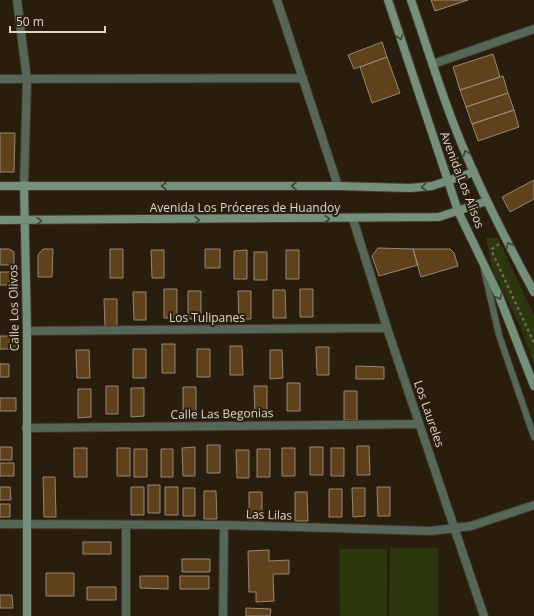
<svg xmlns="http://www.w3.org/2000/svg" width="534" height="616" viewBox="0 0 534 616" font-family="'Open Sans',sans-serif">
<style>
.green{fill:#2c370d}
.building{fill:#5f411c;stroke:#988776}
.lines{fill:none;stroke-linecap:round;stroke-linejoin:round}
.lane-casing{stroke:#423729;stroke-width:8}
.street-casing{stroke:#423729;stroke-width:10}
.secondary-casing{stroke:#423729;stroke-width:10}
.path{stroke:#706558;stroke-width:2.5;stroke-dasharray:3 3;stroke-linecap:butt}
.lane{stroke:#566759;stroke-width:6}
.street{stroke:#566759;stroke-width:8}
.secondary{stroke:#75907a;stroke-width:8}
.oneway{stroke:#444534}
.labels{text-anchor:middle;stroke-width:4;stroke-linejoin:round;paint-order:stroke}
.street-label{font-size:12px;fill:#dfd7cd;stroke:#291d0e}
</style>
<rect width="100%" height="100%" fill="#291d0e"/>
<path class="green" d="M486,238H498L534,315V364L519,324L492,269Z
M390,548H438V616H389Z
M339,549H387V616H340Z"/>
<path class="building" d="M431,0H468L435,11Z
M382,42L387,57L354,69L348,55Z
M493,54L500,77L460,90L453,67Z
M387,57L400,93L372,103L360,67Z
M503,76L508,93L466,107L460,90Z
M508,93L514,110L472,124L466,107Z
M514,110L519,127L478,141L472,124Z
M0,133H15L14,172H0Z
M534,180V199L510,212L502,197Z
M378,248L413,249L418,265L379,276L372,256Z
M0,249H9L14,252V265H0Z
M43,249H53L52,277H38V255Z
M110,249H123V278H110Z
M205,249H220V268H205Z
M413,249H450L454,253L458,266L421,277Z
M151,250H164V278H152Z
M247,250V279H234V251Z
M286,250H299V279H286Z
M254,252H267V280H254Z
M0,272H14V285H0Z
M164,289H177V318H164Z
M300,289H313V317H300Z
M273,290H285L286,318H273Z
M188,291H201V319H188Z
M238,291H251V319H239Z
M133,292H146V320H134Z
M104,299H117V327H105Z
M0,336H17V349H0Z
M162,344H175V373H162Z
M230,346H242L243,375H230Z
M316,347H329V375H317Z
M133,349H146V378H133Z
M197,349H210V377H197Z
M76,350H89L90,378H77Z
M270,350H282L283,378L270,379Z
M0,364H9V377H0Z
M356,366L384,367V379H356Z
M287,383H300V411H287Z
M106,386H118V414H106Z
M254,386H267V414H255Z
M183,387H196V415H183Z
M131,388H144V416L131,417Z
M78,389H91V417L78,418Z
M344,391H357V420H344Z
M0,398H16V411H0Z
M207,445H220V473H207Z
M357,446H369L370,475H357Z
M0,447H12V460H0Z
M195,447V476H183L182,448Z
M310,447H323V475H310Z
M74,448H87V477H74Z
M117,448H130V476H117Z
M282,448H295V476H282Z
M331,448H344V476H331Z
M134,449H147V477H134Z
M161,449H173V477H161Z
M257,449H270V477H257Z
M236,450H249V478H237Z
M0,463H14V476H0Z
M43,477H55L56,517H44Z
M148,485H160V513H148Z
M0,487H10L11,500H0Z
M131,487H144V515H131Z
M165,487H178V515H165Z
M377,487H390V516H378Z
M183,488H195V516H183Z
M352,488H365V516L353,517Z
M329,489H342V517H329Z
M204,491H216L217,519H204Z
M249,492H262V520H249Z
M295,492H307L308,521H295Z
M0,504H10V517H0Z
M83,542H111V554H83Z
M269,550V561L289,560V574H273L274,601L256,602V592H249L248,551Z
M182,559H210V572H182Z
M46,573H74V596H46Z
M140,576H168V589L140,588Z
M180,576H209V589H180Z
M87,587H116V600H87Z
M0,595H12L13,608H0Z
M246,608L271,609L270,616H246Z"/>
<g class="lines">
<g class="lane-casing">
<path id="lane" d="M484,270L499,335L534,437"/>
</g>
<g class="street-casing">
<path id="street" d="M17,0L27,80L24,185
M277,0L338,186
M433,64L534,29
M0,79L303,78
M353,219L387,328L484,616
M27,331L387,328
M26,428L419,424
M0,524L224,525L431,531L471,526L534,505
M126,526V616
M223,616L224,525"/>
</g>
<g class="secondary-casing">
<path id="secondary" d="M388,0L458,211L499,296L534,386
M411,0C426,43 439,87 456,130C478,186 505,239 534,292
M24,185L27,331V616
M0,186H338L410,188L432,186L474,172
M0,220L439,217L487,201"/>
</g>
<path class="path" d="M499,244L492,249L493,254L534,343"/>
<use href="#lane" class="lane"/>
<use href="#street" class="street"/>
<use href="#secondary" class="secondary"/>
</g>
<defs><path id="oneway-chevron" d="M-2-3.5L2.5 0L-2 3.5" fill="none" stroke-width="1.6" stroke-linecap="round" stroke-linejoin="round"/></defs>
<g class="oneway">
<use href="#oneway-chevron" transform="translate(400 37) rotate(72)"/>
<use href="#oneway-chevron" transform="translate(466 153) rotate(-113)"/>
<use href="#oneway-chevron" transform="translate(164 186) rotate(-180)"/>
<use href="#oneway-chevron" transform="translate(294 186) rotate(-180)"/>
<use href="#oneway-chevron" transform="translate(424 187) rotate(175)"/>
<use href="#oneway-chevron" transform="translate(327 219)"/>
<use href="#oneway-chevron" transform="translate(197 220)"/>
<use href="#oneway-chevron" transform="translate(39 221)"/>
<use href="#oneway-chevron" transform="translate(509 245) rotate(-119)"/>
<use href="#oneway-chevron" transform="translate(499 297) rotate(67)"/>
</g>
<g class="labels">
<g class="street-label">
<text transform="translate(462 180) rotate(69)" y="4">Avenida Los Alisos</text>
<text x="245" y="212">Avenida Los Próceres de Huandoy</text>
<text transform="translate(14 308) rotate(-91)" y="4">Calle Los Olivos</text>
<text x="207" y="322">Los Tulipanes</text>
<text transform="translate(222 414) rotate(-1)" y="4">Calle Las Begonias</text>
<text transform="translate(429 414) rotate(71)" y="4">Los Laureles</text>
<text transform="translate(269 515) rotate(2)" y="4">Las Lilas</text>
</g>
</g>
<path d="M10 26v6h95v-6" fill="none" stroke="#dfd7cd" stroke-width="2"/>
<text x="16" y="26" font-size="12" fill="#dfd7cd" stroke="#291d0e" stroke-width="3" paint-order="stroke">50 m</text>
</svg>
